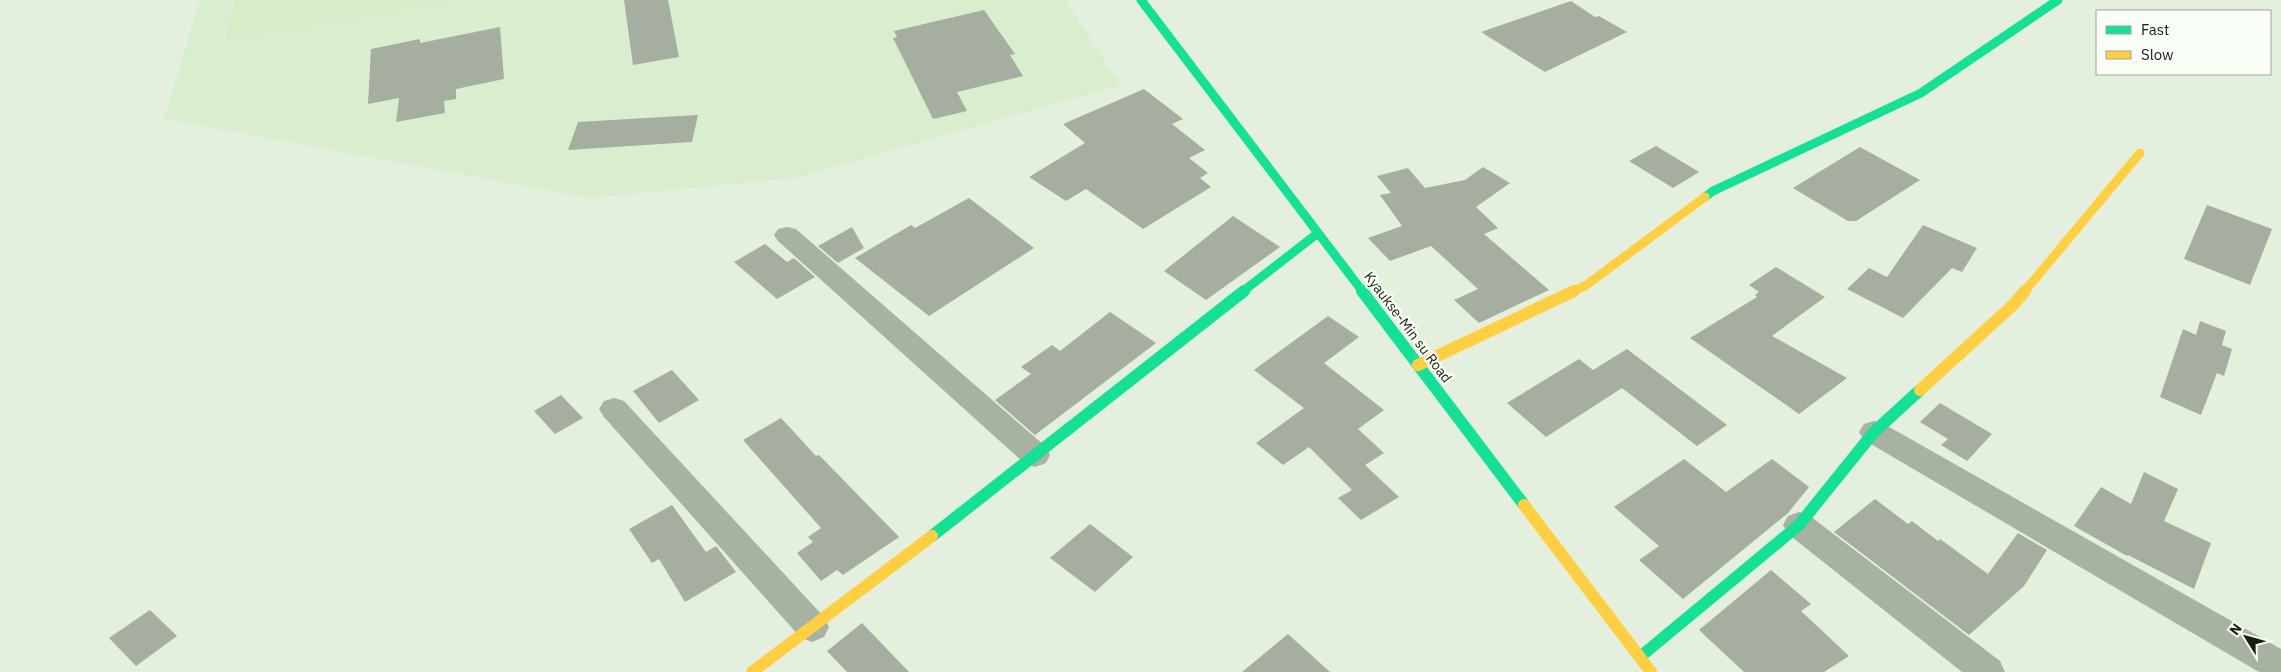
<svg xmlns="http://www.w3.org/2000/svg" width="2281" height="672" viewBox="0 0 2281 672" font-family="'IBM Plex Sans',sans-serif">
<style>
.built{fill:#dbedcf}
.green{fill:#d6edc8}
.building{fill:#a5aea0}
.lines{fill:none;stroke-linecap:round;stroke-linejoin:round}
.street{fill:#a8b2a2;fill-rule:evenodd}
.fast-far1{stroke:#16e098;stroke-width:9}
.fast{stroke:#16e098;stroke-width:12}
.slow-far1{stroke:#ffcf43;stroke-width:9}
.slow{stroke:#ffcf43;stroke-width:12}
.labels{text-anchor:middle;stroke-width:4.5;stroke-linejoin:round;paint-order:stroke}
.street-label{font-size:14px;fill:#151c10;stroke:#f9fef7}
</style>
<rect width="100%" height="100%" fill="#e4efdd"/>
<path class="built" d="M200,0H1065L1121,85L796,178L590,198L164,119Z"/>
<path class="green" d="M236,0H457L225,39Z"/>
<path class="building" d="M624,0H668L679,57L633,65Z
M1571,1L1595,17L1599,16L1627,32L1545,72L1481,32Z
M984,10L1015,54L1010,55L1023,76L957,92L967,111L933,119L893,38L897,37L894,31Z
M500,27L504,79L456,89V99L444,101L445,113L396,122L399,98L368,104L371,49L420,39V43Z
M1144,89L1183,119L1172,124L1205,150L1189,158L1208,173L1200,178L1211,187L1143,229L1086,189L1066,201L1029,177L1085,143L1063,124Z
M698,115L692,142L568,150L578,122Z
M1656,146L1699,172L1673,188L1629,161Z
M1860,147L1920,180L1856,221H1848L1793,188Z
M1483,167L1510,183L1476,207L1498,228L1484,234L1549,290L1479,323L1454,300L1478,289L1431,246L1390,261L1368,238L1402,226L1380,195L1391,193L1377,176L1408,168L1425,188L1465,180Z
M969,198L1034,248L929,316L855,258L911,225L915,228Z
M2207,205L2272,229L2250,285L2184,259Z
M1233,216L1280,247L1206,300L1164,271Z
M1923,225L1977,248L1962,272L1952,268L1903,318L1847,289L1869,268L1887,277Z
M852,227L864,248L838,263L818,246Z
M765,244L787,262L794,258L815,277L777,299L734,262Z
M1776,267L1825,297L1772,336L1847,378L1799,414L1690,338L1757,297L1755,295L1759,292L1749,285Z
M1110,312L1156,343L1035,435L995,400L1031,374L1021,367L1052,345L1060,351Z
M1328,316L1359,337L1324,363L1384,410L1358,429L1384,453L1365,465L1399,497L1361,520L1338,498L1352,490L1309,447L1283,465L1256,443L1304,408L1254,370Z
M2200,321L2226,331L2222,345L2232,349L2224,376L2217,373L2201,415L2160,397L2183,329L2196,335Z
M1627,349L1727,425L1697,446L1622,388L1546,437L1507,403L1579,359L1593,370Z
M672,370L699,400L659,423L633,391Z
M561,395L583,418L555,434L534,411Z
M1940,403L1992,434L1967,461L1941,445L1948,439L1920,422Z
M781,418L816,456L819,455L899,537L843,575L837,570L821,581L797,553L813,542L808,537L821,528L743,440Z
M1684,459L1726,492L1772,459L1809,487L1788,513L1683,599L1639,560L1659,546L1614,507Z
M2144,472L2178,489L2164,521L2211,543L2194,589L2128,555L2127,556L2074,526L2101,487L2131,504Z
M1875,499L1908,524L1912,521L1938,541L1940,539L1988,574L2018,533L2047,550L2024,586L1969,635L1834,532Z
M672,505L706,552L716,546L736,572L685,602L659,559L652,563L629,529Z
M1090,524L1133,557L1095,592L1050,558Z
M1771,570L1811,604L1801,611L1849,656L1824,672H1744L1699,630Z
M150,610L177,636L136,666L109,638Z
M862,623L909,672H847L827,651Z
M1288,634L1330,672H1242Z"/>
<g class="lines">
<path class="street" d="M787,227L796,229L1046,447L1050,455L1046,463L1035,467L1024,463L778,241L774,235L778,229Z
M614,398L624,401L824,617L829,627L824,637L812,642L800,637L604,417L599,409L604,401Z
M1874,421L1884,424L2281,649V672H2259L1864,440L1859,432L1864,424Z
M1799,512L1810,516L2000,661L2005,672H1962L1788,534L1783,525L1788,516Z"/>
<path class="fast-far1" d="M1141,0L1363,292
M1705,197L1713,191L1921,93L2058,0
M1242,292L1318,233"/>
<path class="fast" d="M1362,291L1524,505
M932,536L1244,291
M1640,657L1799,525L1874,432L1920,390"/>
<path class="slow-far1" d="M1571,292L1585,286L1705,197
M2024,292L2140,153"/>
<path class="slow" d="M1418,365L1574,291
M1920,390L2013,305L2025,291
M1524,505L1651,672
M752,672L932,536"/>
</g>
<g class="labels">
<g class="street-label">
<text transform="translate(1408 327) rotate(53)" y="5">Kyaukse-Min su Road</text>
</g>
</g>
<rect x="2096" y="10" width="175" height="65" fill="#f9fef7" stroke="#9ea49b"/>
<rect x="2106" y="26" width="25" height="8" fill="#16e098" stroke="#9ea49b"/>
<text x="2141" y="35" font-size="15" fill="#151c10">Fast</text>
<rect x="2106" y="51" width="25" height="8" fill="#ffcf43" stroke="#9ea49b"/>
<text x="2141" y="60" font-size="15" fill="#151c10">Slow</text>
<g transform="translate(2246 637) rotate(307)" stroke="#f9fef7" stroke-width="4" paint-order="stroke">
<path d="M0-4L9 19L0 12L-9 19Z" fill="#151c10"/>
<text y="-8" font-size="14" font-weight="bold" text-anchor="middle" fill="#151c10">N</text>
</g>
</svg>
